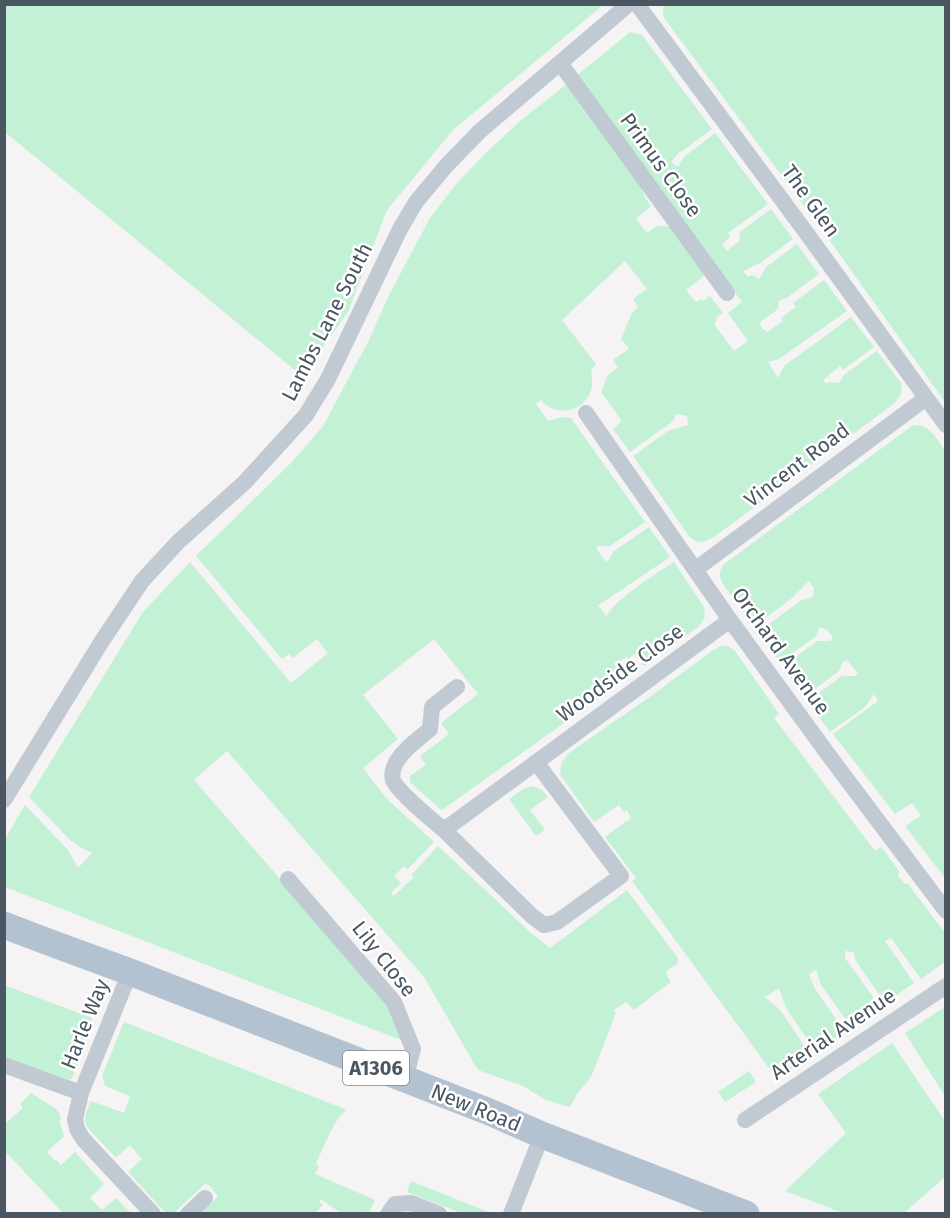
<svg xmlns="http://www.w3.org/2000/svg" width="950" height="1218" viewBox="0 0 950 1218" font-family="'Fira Sans',sans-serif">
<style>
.green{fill:#c3f1d5}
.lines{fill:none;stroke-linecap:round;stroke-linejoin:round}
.street{stroke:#c1cad2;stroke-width:16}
.primary{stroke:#b3c2d1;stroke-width:27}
.labels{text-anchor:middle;stroke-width:5;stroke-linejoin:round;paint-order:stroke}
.shield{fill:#fff;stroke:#808990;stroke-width:1.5}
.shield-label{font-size:20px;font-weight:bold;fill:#4a5661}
.street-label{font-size:21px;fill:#4a5661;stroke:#fff}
</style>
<rect width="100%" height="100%" fill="#f5f3f3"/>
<path class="green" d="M4,5L5,4L603,5L453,130L387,210L348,312L302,376L5,132Z
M664,5H945V402L820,227L664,18L663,13Z
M630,32L642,35L712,129L681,152L680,151L671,162L678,167L684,157L715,133L768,204L728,233L730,237L722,244L727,251L739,241L740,232L771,209L793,239L762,262L743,271L748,277L752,275L759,279L766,267L797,244L819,274L788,297L779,301L778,309L759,323L763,329H764L767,332L783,321L781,318L796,307L793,303L824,280L847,311L779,359L768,362L778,378L784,366L851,317L874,347L843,370L840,366L823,380L826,384L829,382L839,383L844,375L877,351L901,383C903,393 900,398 892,405L714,537C703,542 699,545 689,536L633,456L668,431L688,425L687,416L677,414L672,422L630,452L613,429L622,421L601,392L608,375L618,368L613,360L629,349L621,339L632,313L638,307L633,299L647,289L625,261L562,320L596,364L591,371C592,378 593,384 591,390C585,412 555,418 541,400L536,404L548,421L562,417L571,418L645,522L610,546H598L596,548L606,562L608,561L613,552L649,527L670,557L608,599L598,605L606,616C623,593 650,578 674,562L704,607C706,616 704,620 698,627L644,666L635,654L628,659L627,657L620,661L630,676L442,810L440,809L410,782V776L426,765L420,756L449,734L441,723L478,694L434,639L363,695L398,739L363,768L386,798L434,842L408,869L404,866L394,876L401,883L391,893L394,896L414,877L412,874L438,846L531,933L550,948L627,890L678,958V963L665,972L671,982L634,1010L626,1002L614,1010L616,1013L591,1077L577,1094L570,1107L546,1100L523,1086L478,1070L424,977L227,751L194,780L387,1002L401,1040L5,887V839L25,805L68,850L78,868L92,853L78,846L73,841L72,842L29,797L143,612L190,562L291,683L328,653L317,639L293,658L289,654L282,659L196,556L292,462L323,426L369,340L388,297L430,218L457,183L487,152L520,121L567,84L633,170L646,199L651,206L636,219L647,233L657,226L670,227L705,275L686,290L696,302L701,299L703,301L710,296L723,313L716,318L717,321L714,324L734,351L748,341L728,313L742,302L575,77Z
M918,425C932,428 938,440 945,451V878L905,826L921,816L912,803L895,814L833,734L878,701L874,694L865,707L830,732L807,701L842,676H855L858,673L847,660L843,662L839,671L804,697L783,666L817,641H830L833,638L828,631L820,627L815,637L780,662L758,632L802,600L813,597L814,588L809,581L791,599L754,626L725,587C719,579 718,572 724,564L912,426Z
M721,646H728L735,651L779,714L774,718L875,851L881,847L899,871L898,876L905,884H908L945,933V962L921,979L891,938L885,941L914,983L885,1003L856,961L853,952L845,951V958L880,1007L851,1027L821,985L816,970L809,974L815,989L845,1032L816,1052L786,1008L779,988L765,997L781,1011L811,1056L777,1079L632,881L636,878L605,837L631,818L627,810L624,812L619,805L594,822L561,776C559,766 562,761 569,753L651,696L713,650Z
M532,786L542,790L548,797L530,810L545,830L536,836L509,799L525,788Z
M4,985L92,1018L83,1042L86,1044L73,1076L70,1080L5,1058Z
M945,1007V1096L905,1033Z
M124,1022L347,1110C335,1116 322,1151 316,1164L319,1166L315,1174L375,1200L369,1213L363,1211L362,1213H341L320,1199L319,1202L323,1204L316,1213H200L218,1197L210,1186L206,1183L175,1212L167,1213L165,1212L128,1172L142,1159L130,1145L116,1158L88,1128C82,1118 87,1111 91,1101L124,1113L130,1096L105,1086L102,1076Z
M892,1043L945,1121V1177L904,1213H843L785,1191L846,1133L818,1094Z
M749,1071L756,1082L725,1102L718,1092Z
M31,1093L56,1109L61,1117L60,1123L64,1136L47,1152L55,1161L56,1160L61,1165L75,1152L104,1184L90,1198L102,1210L116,1198L131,1213H63L5,1151V1124L23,1108L20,1104Z
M411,1181L491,1213H461L407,1192Z"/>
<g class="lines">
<path class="street" d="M637,4L805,231L946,425
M560,63L727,293
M586,413L730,620L833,761L946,911
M696,569L926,398
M536,762L621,876L557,922L544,925L532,916L444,830L730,620
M4,800L102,641L142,581L178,542L244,483L306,415L328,379L400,229L416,202L446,166L480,131L629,4
M444,830C433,821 397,791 393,780C391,773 394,764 399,758C407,746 420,738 430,729L432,707L457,687
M288,879L394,1002L413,1049L405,1079
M130,972L81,1093L75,1119L77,1129L83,1139L153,1214
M4,1065L81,1093
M745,1120L946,986
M188,1214L205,1198
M388,1214L395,1204L411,1203L439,1214
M511,1214L542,1135"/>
<path class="primary" d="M4,925L51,943L130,972L487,1111L542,1135L746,1214"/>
</g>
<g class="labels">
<rect class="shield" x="343" y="1051" width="66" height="34" rx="4.5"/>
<g class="shield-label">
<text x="376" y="1075">A1306</text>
</g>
<g class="street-label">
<text transform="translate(661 165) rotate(54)" y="7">Primus Close</text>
<text transform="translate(811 201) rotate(54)" y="7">The Glen</text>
<text transform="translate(327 322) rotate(-63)" y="7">Lambs Lane South</text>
<text transform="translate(797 465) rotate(-37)" y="7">Vincent Road</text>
<text transform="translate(781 651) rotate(54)" y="7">Orchard Avenue</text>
<text transform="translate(620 673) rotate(-36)" y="7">Woodside Close</text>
<text transform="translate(384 959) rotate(52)" y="7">Lily Close</text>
<text transform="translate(85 1024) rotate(-68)" y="7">Harle Way</text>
<text transform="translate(833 1034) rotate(-34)" y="7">Arterial Avenue</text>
<text transform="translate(476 1108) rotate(22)" y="7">New Road</text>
</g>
</g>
<rect width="950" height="1218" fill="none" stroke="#4a5661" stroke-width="12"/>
</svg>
